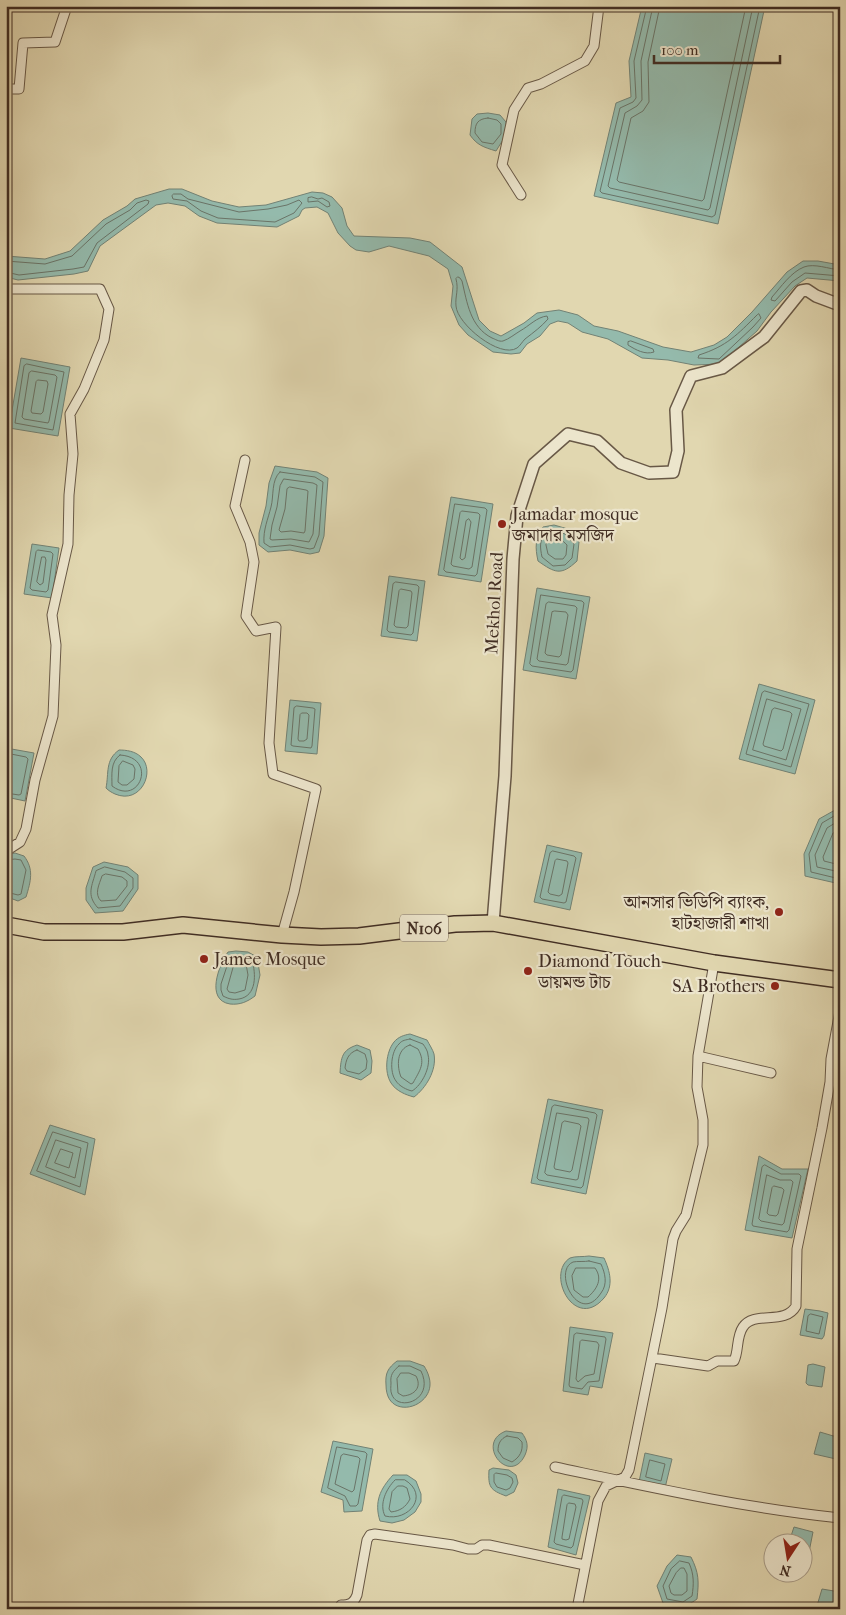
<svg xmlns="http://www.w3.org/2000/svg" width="846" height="1615" viewBox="0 0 846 1615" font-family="'IM FELL French Canon','Noto Serif Bengali',serif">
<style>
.water{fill:#94baac;stroke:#728275}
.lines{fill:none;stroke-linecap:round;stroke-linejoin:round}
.shore{stroke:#6a7468;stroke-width:1}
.minor-casing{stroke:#685846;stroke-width:11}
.tertiary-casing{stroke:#685846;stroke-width:14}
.trunk-casing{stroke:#402d23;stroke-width:18}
.minor{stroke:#ece5cc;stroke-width:9}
.tertiary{stroke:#ece5cc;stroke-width:11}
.trunk{stroke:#e1d7b0;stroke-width:15}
.poi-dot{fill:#8f2418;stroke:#ece5cc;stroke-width:2}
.labels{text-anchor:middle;stroke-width:4.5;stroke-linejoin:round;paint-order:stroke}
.shield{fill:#ece5cc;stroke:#746456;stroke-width:1}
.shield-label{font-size:16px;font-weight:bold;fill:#402d23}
.poi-label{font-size:18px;fill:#402d23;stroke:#ece5cc;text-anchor:start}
.street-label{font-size:18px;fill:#402d23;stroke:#ece5cc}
</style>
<rect width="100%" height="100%" fill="#e1d7b0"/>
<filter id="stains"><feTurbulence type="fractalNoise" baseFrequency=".004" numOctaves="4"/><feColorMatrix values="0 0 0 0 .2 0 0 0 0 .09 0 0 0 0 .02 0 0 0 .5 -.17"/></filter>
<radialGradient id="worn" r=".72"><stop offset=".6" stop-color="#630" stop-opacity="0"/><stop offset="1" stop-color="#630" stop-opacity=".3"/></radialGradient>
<path class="water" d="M642,6H765L718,224L594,196L616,103L631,97L629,61Z
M488,113L500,115L506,122V135L496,151C483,147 477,145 470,135L472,119L477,114Z
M169,189H182L212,201L239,207L266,205L312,192L323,193L332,197L342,208L347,226L354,236L410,238L430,242L462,267L479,320L490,331L501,336L524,323L537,313L559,310L578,315L594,326L618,331L663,347L691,352L714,345L727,337L752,312L787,272L803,261H818L840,265V281L807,278L795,286L771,312L757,331L720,364L694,365L668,360L642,358L608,339L582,332L568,323L558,321L550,324L540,336L527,344L520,353L511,354L493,352L468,335L459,325L451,306L453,286L448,269L429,256L389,246L369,252L356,250L350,246L338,233L328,213L317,207L305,208L302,210L299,216L277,227L217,223L199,216L185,206L168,203L156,205L100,246L88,271L74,274L18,280L6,277V256L45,259L70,251L103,220L127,206L135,199Z
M21,358L70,367L58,436L9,428Z
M275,466L317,472L328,478L324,536L319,552L310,554L290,550L268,552L259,545V533L266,506L269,483Z
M451,497L493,504L481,582L438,575Z
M554,525L568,529L579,542L577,561C561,576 555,573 538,561C535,547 535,539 543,527Z
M32,544L59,548L52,598L24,594Z
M389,576L425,581L417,641L381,636Z
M537,588L590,597L576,679L523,670Z
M759,684L815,700L795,774L739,759Z
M290,700L321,703L317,754L285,751Z
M6,748L34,753L25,801L6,797Z
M119,750C126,750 135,751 141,757C156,771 141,805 115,794C111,792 109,791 106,788C109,773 105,760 119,750Z
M835,810L840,813V884L805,876L804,854L819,819Z
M547,845L582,853L570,910L534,902Z
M15,853L24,856C34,869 31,881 26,897L18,901L10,898L6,895V855Z
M104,862L128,867L138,875V889L123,911L95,913L86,900V888L93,867Z
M236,951L248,952L257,957L260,975L255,996C247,1002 240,1005 230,1004C205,1000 219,965 228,952Z
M410,1034L427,1040C429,1044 433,1050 434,1054C437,1070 426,1088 414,1097C406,1095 396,1091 391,1083C384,1072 386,1052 394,1042C398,1037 404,1035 410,1034Z
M357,1045L370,1050L372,1061L371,1073L361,1080L340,1073C341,1057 342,1050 357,1045Z
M548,1099L603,1110L586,1194L531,1183Z
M50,1125L95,1139L85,1195L30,1174Z
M759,1156L782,1169H808L792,1238L745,1230Z
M589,1256L604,1258C610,1271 614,1286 604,1298C575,1332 545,1274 570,1258C575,1256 583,1257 589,1256Z
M805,1309L820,1311L828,1313L824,1336L822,1339L800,1335Z
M570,1327L613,1333L602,1388L590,1386L588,1395L563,1391Z
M397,1361H410L424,1366C426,1369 428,1373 429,1377C438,1407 386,1423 386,1385C385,1373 388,1368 397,1361Z
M813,1364L825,1367L822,1387L808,1385L806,1383L808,1365Z
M506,1431L522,1433C527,1440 529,1446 525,1455C510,1487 474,1443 506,1431Z
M820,1432L840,1438V1449L836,1459L814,1454Z
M333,1441L373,1449L362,1511L344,1512L343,1500L321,1492Z
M645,1453L672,1459L665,1488L639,1482Z
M493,1468L509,1470L516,1475L518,1483L514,1492L506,1496C490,1490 488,1487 489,1470Z
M393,1475H407L416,1481L421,1494V1502L415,1512L404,1520L392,1523L380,1521C374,1502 380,1489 393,1475Z
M558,1489L590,1496L576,1555L548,1547Z
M794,1527L813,1532L807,1562L804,1561V1542H789Z
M677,1555L691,1557C699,1573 699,1581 697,1599C683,1609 679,1608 663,1603L657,1586L667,1566Z
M822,1589L840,1592V1609H816Z"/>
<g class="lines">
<path class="shore" d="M647,6L634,61L636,98L633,102L620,108L600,191L602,193L712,217L715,215L760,6
M653,6L641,61L642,100L637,106L625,113L608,186L610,188L708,210L710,208L753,6
M660,6L648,62L649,102L643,111L631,118L617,180L619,182L702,201L704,199L746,6
M488,118L497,120L501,124V134L493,144L482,142L475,133C475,123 478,119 488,118Z
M174,194H181L188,199L239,212L268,209L287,205L299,200L302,203L294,213L275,222L218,218L201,211L187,201L173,199L172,196Z
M312,197L318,199L322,198L329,202L330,206L327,207L318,201L308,202V198Z
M6,261L45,264L72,256L106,224L130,210L137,203L146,200L149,201L148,204L97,243L84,267L73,269L19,275L6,272
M840,270C829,269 814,263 804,267C791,272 781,287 772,297L771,300L775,301L792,282L805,273L840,276
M458,277L460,278L462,281C467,302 470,327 492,338C495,339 499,342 503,341C509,339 515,334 520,331C529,326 537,317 547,316L548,319C541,327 534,332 525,339C522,342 520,346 517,348C500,359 457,324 456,306C455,296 459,290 456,279Z
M759,314L761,318L753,327L719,359L698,358L699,355C727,346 737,335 757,315Z
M631,341L653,349L654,352C645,355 636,350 628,345V342Z
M27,364L64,372L53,430L15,423L24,366Z
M32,371L55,375L57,377L49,421L48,423L24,419L22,417L29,373Z
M38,380L47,381L48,384L43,412L41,414L32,413L31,411L36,382Z
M280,472L315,477L323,482L319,535L314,548L310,549L290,545L270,547L264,543C263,530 268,519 271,507C274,496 271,480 280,472Z
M284,479L313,483L317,485L313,534L309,542L291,539L272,540L270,539L272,525L277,507L280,486Z
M290,487L306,490L308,491L305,531L304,533L291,531L281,532L279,530L285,509L287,489Z
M455,504L485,508L487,510L477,574L475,576L446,572L444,570Z
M462,511L478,513L480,515L472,567L469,569L453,566L451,564L460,513Z
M469,519L471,522L465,558L462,560L460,558L466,521Z
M554,530L565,534L574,544L572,558L565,565L553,566L542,557C540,547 539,541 546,532Z
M550,537C558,536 562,540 567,545L566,555L563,559H555L548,554L546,545Z
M38,550L51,552L53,554L48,590L46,592L32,590L30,588L36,552Z
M42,557H45L46,560L43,583L40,585L37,582Z
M396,582L417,585L419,587L413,633L411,635L389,632L387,630L393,584Z
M401,589L411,591L412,593L408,626L406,628L396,627L394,625L399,591Z
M541,595L582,601L584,603L573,670L571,672L532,666L530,664Z
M549,602L575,606L577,608L568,663L566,665L539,661L537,659L546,604Z
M555,611L566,612L568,615L561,655L559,657L547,655L545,653L552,612Z
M765,691L809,704L791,767L746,754L762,693Z
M767,699L801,709L786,760L753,750Z
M297,706L313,708L315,709L312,746L311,748L293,746L291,745L294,708Z
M775,708L790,712L792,714L783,749L781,751L764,746L763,744L772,710Z
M302,713H307L309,715L307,739L304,741H299L298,739L300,715Z
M6,753L26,757L28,759L21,794L19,795L6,793
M120,755C158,757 140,807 112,786C112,775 110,762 120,755Z
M123,761L133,765L135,769L134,779L127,785H122L118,782L119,766Z
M840,817L834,816L822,823L809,854L811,872L840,879
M840,823H835L827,828L815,855L817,867L840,872
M840,831L833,833L823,857L824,861L840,865
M553,851L574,856L576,858L566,902L564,903L542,899L540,897L550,853Z
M557,859L567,861L568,863L562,894L559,896L550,894L548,892L555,861Z
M6,860L15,859L21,860L26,870L21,894L18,895L6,892
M105,867L125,872L133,878V888L120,906L98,908C86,895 92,886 96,871Z
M106,874L122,877L127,881V886L116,900L101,901C94,894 99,885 102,876Z
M236,956L246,957L252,960C256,974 257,996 239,999C233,1000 229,999 223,996L221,990V984L229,960L231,957Z
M237,962L246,964L248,975L245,990L235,993L229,992L227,989L234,964Z
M410,1039L423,1044C425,1047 428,1051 428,1055C431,1067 422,1085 412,1091C407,1090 399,1086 396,1081C389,1072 391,1051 399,1044C402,1040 406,1040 410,1039Z
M410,1045L418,1049C426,1063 420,1070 413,1083L411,1084L401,1077C397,1067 396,1049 410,1045Z
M357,1050L365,1054L367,1061L366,1069L359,1074L347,1071L345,1068C346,1060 348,1053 357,1050Z
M555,1105L595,1113L597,1115L583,1186L581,1188L539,1180L537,1178L552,1107Z
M557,1113L588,1118L589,1120L578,1179L576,1180L547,1175L545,1173Z
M565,1121L579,1124L581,1126L572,1170L570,1172L555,1169L554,1167L562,1123Z
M53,1132L88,1143L80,1187L37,1171Z
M56,1140L81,1148L75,1178L46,1167Z
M61,1149L73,1153L69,1168L55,1163Z
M765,1165L781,1174H799L801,1176L789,1230L787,1232L753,1226L752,1224L762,1167Z
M767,1175L780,1180H791L793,1182L784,1223L782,1225L761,1221L759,1219Z
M774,1186L782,1188L784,1190L778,1214L776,1216L769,1215L767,1213L772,1188Z
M589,1261L601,1264C605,1273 608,1284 601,1293C579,1327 552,1271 573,1262C577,1261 585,1262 589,1261Z
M576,1268H595C603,1279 597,1289 588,1297H583L574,1290L572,1276Z
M811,1314L823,1317L819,1334L806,1331L808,1316Z
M577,1333L605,1337L606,1339L599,1381L588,1382L582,1389L570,1387L569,1385L574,1335Z
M582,1340L597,1342L599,1345L594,1374L585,1376L578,1382L576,1379L580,1342Z
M399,1366H410L421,1371C435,1400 399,1412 392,1395C390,1391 391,1386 391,1383C390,1375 393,1371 399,1366Z
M401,1373H409L416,1376C422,1387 415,1395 403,1396L398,1393L397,1379Z
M507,1436L518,1438L522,1442C523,1451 520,1457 512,1462L503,1458L498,1451C498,1444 500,1439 507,1436Z
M337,1447L365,1452L367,1454L358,1504L356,1506H350L345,1496L328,1488Z
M344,1454L358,1457L360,1459L354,1490L352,1492L335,1484L341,1456Z
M650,1460L665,1464L661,1481L646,1477Z
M496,1473L507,1475L512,1478L513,1482L510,1488L506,1490L497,1487L494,1482V1475Z
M405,1480C430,1495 409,1522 385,1516C379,1504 386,1489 395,1480Z
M398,1486H403L407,1488L410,1499C406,1507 400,1511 391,1512L389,1509L392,1492Z
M564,1495L582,1499L583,1501L573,1546L571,1548L556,1544L554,1542L562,1497Z
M569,1503L575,1504L576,1507L569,1539L566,1540L562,1539V1537L567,1505Z
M680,1561L689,1563C694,1574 694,1584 692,1596L683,1602L667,1599L663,1586L671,1569Z
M681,1568H684L687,1574V1591L682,1595H674L671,1593L669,1586L676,1573Z"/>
<g class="minor-casing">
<path id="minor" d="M6,89H19L23,43L55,42L67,6
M521,195L502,165L514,110L528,88L541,84L585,61L594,46L599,6
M6,289H100L109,309L104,340L84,389L70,414L73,454L69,495L68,544L52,615L56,645L53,716L35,780L26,829L20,842L6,851
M245,460L235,506L250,542L254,562L246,616L256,631L276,627L269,743L273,774L316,789L294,892L282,935
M698,1056L771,1073
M653,1358L708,1366L717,1361H734C739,1351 736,1337 743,1327C754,1310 785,1326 796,1306L797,1249L822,1128L830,1082L831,1059L840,1011
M555,1467C650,1487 744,1508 840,1518
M341,1605C350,1605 354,1603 357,1595L367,1540L370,1535L375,1534L453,1545L468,1549H476L482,1545H489L585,1565
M577,1609L598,1501L606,1486L625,1477L629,1470L662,1308L673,1239L676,1231L686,1215L703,1145V1120L697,1087L698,1056L714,963"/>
</g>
<g class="tertiary-casing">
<path id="tertiary" d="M493,923L505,776L513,559L517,516L534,464L568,434L597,441L621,463L649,473L673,472L678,451L676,410L691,376L722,368L764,337L801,291L807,290L816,296L840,305"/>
</g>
<g class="trunk-casing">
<path id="trunk" d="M6,925L44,932H123L183,925L282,935L321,937L359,936L455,924L493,923L714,963L840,980"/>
</g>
<use href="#minor" class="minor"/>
<use href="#tertiary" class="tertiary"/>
<use href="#trunk" class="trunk"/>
</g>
<g class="poi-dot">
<circle cx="502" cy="524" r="5"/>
<circle cx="779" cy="912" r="5"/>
<circle cx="204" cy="959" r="5"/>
<circle cx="528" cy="971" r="5"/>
<circle cx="775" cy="986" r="5"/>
</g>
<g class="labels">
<rect class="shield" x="400" y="914.5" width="48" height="27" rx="4"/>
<g class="shield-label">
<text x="424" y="934">N106</text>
</g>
<g class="poi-label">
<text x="512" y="520">Jamadar mosque<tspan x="512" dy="21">জমাদার মসজিদ</tspan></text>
<text x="769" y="908" text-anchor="end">আনসার ভিডিপি ব্যাংক,<tspan x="769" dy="21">হাটহাজারী শাখা</tspan></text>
<text x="214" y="965">Jamee Mosque</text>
<text x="538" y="967">Diamond Touch<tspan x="538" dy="21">ডায়মন্ড টাচ</tspan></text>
<text x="765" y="992" text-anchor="end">SA Brothers</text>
</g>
<g class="street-label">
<text transform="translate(494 603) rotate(-87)" y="6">Mekhol Road</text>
</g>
</g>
<rect width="846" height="1615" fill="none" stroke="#e1d7b0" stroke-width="25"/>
<rect x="8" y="8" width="831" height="1600" fill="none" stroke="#402d23" stroke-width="2.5"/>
<rect x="12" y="12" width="821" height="1590" fill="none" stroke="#402d23"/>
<g transform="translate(788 1558) rotate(192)"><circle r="24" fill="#ece5cc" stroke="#a79b88"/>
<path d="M0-4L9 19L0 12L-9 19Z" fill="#8f2418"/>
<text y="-8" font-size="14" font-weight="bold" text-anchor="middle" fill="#402d23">N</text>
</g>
<path d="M654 55v8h126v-8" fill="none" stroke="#402d23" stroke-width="2.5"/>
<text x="661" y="55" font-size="15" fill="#402d23" stroke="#ece5cc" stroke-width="4" paint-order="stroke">100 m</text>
<rect width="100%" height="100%" filter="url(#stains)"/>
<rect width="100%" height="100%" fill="url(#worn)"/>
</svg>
